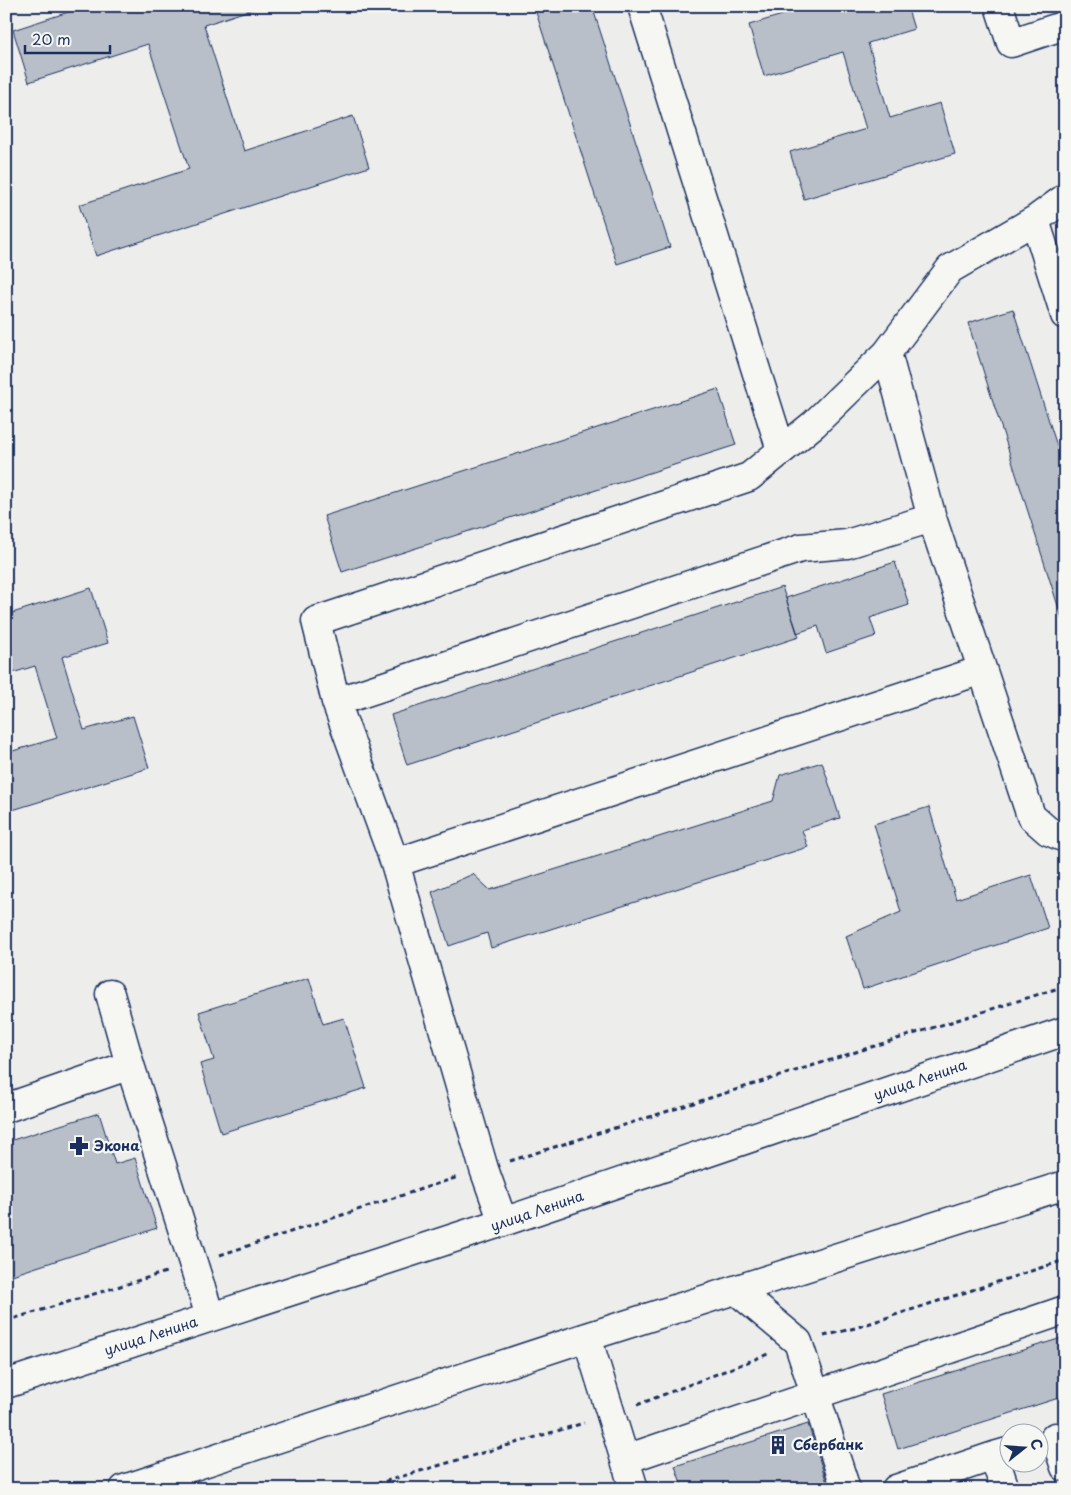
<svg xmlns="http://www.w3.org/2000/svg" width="1071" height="1495" viewBox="0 0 1071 1495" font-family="'Playpen Sans',sans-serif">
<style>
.building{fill:#b9bfc8;stroke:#1b2f5e}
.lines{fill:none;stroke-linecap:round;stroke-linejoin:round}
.minor-casing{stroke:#1b2f5e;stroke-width:31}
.path{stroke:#1b2f5e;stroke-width:3;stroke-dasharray:5 4;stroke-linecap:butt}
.minor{stroke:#f6f6f2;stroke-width:28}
.labels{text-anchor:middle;stroke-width:4.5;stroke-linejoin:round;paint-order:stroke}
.street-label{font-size:14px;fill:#1b2f5e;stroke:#f6f6f2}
.poi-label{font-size:14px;font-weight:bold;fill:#1b2f5e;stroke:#f6f6f2;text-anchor:start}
</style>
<rect width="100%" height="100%" fill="#edeeec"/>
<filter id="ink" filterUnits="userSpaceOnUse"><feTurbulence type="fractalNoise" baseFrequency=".02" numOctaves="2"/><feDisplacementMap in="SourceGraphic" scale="10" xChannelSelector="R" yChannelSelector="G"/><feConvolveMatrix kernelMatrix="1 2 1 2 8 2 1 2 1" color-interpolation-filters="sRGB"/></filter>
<g filter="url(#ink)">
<path class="building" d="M87,6H262L204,25L244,151L353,116L369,167L96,256L79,205L189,169L148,44L29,82L13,30Z
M534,6H592L670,247L617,264Z
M812,6H907L914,29L868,43L890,118L940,103L955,154L804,199L790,152L866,129L843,52L764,76L749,25Z
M1013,309L1065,471V628L968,323Z
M718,389L736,445L342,572L324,516Z
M895,562L909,605L870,618L876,636L826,653L818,626L797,633L786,598Z
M782,587L799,637L407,765L391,715Z
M91,588L108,643L62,657L84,730L133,716L149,768L6,812V753L57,738L35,666L6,675V615Z
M822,762L840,818L802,830L808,847L491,948L487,933L449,946L432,892L473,874L490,890L773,801L780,775Z
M929,807L956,899L1031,875L1048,928L863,989L846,936L901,912L874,824Z
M309,978L323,1024L344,1018L366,1088L221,1133L200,1064L214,1060L199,1012Z
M99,1113L115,1164L135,1158L157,1228L9,1276L6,1266V1142Z
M1065,1337V1396L898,1449L881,1394Z
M808,1424L829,1489H683L675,1466Z"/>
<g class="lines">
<g class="minor-casing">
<path id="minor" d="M642,6L781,450
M999,6L1011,43L1065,25
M1035,220L1065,198
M887,353L932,518L1031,816L1048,831L1065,838
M336,702L801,548L847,544L932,518
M395,863L982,670
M110,994L130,1065
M6,1108L130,1065L210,1316
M503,1222L484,1169L395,863L336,702L316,621L749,477L814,424L887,353L950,269L1035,220L1065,315
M736,1290L798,1342L846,1489
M587,1337L634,1489
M6,1384L503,1222L1065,1031
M1055,1437L1065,1467
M626,1459L1065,1310
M124,1489L587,1337L1065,1185
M896,1489L994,1456
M1005,1489L994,1456L1008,1452"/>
</g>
<path class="path" d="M510,1161L1065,986
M220,1255L458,1177
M6,1321L166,1272
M824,1336L855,1328L1065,1260
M637,1405L768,1354
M359,1489L584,1423"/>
<use href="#minor" class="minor"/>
</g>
</g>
<defs>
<g id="pharmacy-bare" transform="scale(1.5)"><path d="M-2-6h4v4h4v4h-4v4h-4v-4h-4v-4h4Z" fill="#1b2f5e" stroke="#f6f6f2" stroke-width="2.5" paint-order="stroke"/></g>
<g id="building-bare" transform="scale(1.5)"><path d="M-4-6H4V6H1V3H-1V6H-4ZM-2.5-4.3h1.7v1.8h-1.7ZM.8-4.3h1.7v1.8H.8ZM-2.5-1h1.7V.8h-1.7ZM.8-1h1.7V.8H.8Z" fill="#1b2f5e" stroke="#f6f6f2" stroke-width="2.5" paint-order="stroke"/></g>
</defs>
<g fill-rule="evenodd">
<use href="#pharmacy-bare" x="79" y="1146"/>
<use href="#building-bare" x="778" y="1445"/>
</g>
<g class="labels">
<g class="street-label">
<text transform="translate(920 1080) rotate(-19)" y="5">улица Ленина</text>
<text transform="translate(537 1211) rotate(-19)" y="5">улица Ленина</text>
<text transform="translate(151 1336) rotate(-18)" y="5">улица Ленина</text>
</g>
<g class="poi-label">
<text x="94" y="1151">Экона</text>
<text x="793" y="1450">Сбербанк</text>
</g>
</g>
<rect width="1071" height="1495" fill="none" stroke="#f6f6f2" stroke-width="25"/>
<rect x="12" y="12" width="1046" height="1470" fill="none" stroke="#1b2f5e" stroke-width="2" filter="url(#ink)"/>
<g transform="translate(1024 1448) rotate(73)"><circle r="24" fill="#f6f6f2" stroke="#9ea6b7"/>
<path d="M0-4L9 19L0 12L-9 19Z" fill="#1b2f5e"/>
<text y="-8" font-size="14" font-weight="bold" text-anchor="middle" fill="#1b2f5e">С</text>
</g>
<path d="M25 45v8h85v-8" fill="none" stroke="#1b2f5e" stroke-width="2.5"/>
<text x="32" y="45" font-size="15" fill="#1b2f5e" stroke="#f6f6f2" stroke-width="4" paint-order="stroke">20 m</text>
</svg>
